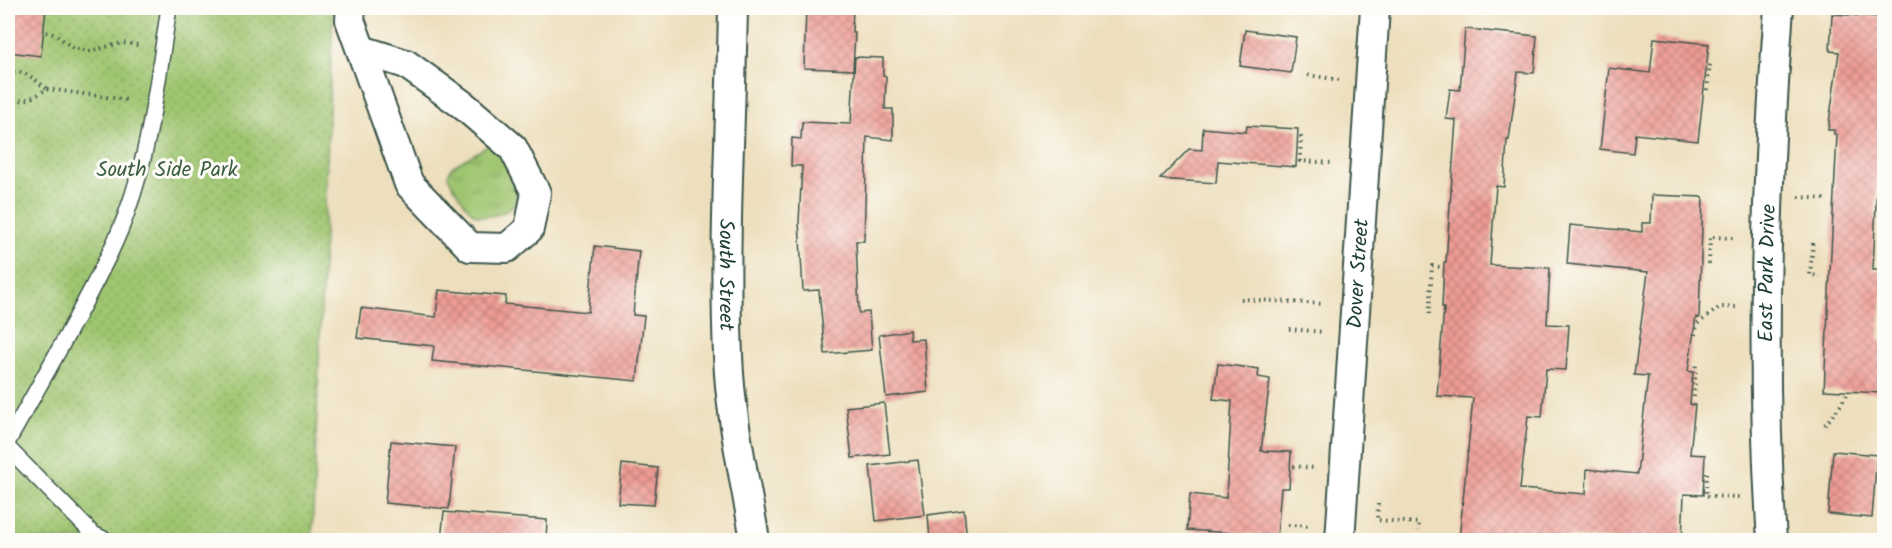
<svg xmlns="http://www.w3.org/2000/svg" width="1892" height="548" viewBox="0 0 1892 548" font-family="Kalam,sans-serif">
<style>
.grass{fill:url(#grass-tufts);stroke:#5f8152;stroke-width:1.5}
.park{fill:url(#park-dots);stroke:#5f8152;stroke-width:1.5}
.building{fill:url(#building-cross-hatch)}
.lines{fill:none;stroke-linecap:round;stroke-linejoin:round}
.lane-casing{stroke:#3e5549;stroke-width:18}
.street-casing{stroke:#3e5549;stroke-width:32}
.path{stroke:#3e5549;stroke-width:4;stroke-dasharray:1.5 4.5;stroke-linecap:butt}
.lane{stroke:#fff;stroke-width:15}
.street{stroke:#fff;stroke-width:28}
.labels{text-anchor:middle;stroke-width:6;stroke-linejoin:round;paint-order:stroke}
.park-label{font-size:21px;fill:#3f5f43;stroke:#fdfcf7}
.street-label{font-size:21px;fill:#1f3d34;stroke:#fdfcf7}
</style>
<defs>
<pattern id="grass-tufts" width="24" height="20" patternUnits="userSpaceOnUse" patternTransform="scale(1.5)"><rect width="24" height="20" fill="#9fc570"/><path d="M3 7l-1-3M5 7V3M7 7l1-3M15 17l-1-3M17 17v-4M19 17l1-3" fill="none" stroke="#81a15d"/></pattern>
<pattern id="park-dots" width="8" height="8" patternUnits="userSpaceOnUse" patternTransform="scale(1.5)"><rect width="8" height="8" fill="#9fc570"/><path d="M2 2h.1M6 6h.1" fill="none" stroke="#81a15d" stroke-width="1.8" stroke-linecap="round"/></pattern>
<pattern id="building-cross-hatch" width="8" height="8" patternUnits="userSpaceOnUse" patternTransform="scale(1.5)"><rect width="8" height="8" fill="#ef9b95"/><path d="M0 0l8 8M0 8l8-8" fill="none" stroke="#c1807a"/></pattern>
</defs>
<rect width="100%" height="100%" fill="#fdfcf7"/>
<filter id="ink" filterUnits="userSpaceOnUse"><feTurbulence type="fractalNoise" baseFrequency=".0167" numOctaves="2"/><feDisplacementMap in="SourceGraphic" scale="12" xChannelSelector="R" yChannelSelector="G"/><feConvolveMatrix kernelMatrix="1 2 1 2 8 2 1 2 1" color-interpolation-filters="sRGB"/></filter>
<filter id="wash" filterUnits="userSpaceOnUse"><feTurbulence type="fractalNoise" baseFrequency=".008" numOctaves="4" result="noise"/><feDisplacementMap in="SourceGraphic" scale="24" xChannelSelector="R" yChannelSelector="G"/><feGaussianBlur stdDeviation="1.35" result="paint"/><feColorMatrix in="noise" values="0 0 0 0 0 0 0 0 0 0 0 0 0 0 0 0 0 1.4 0 .05"/><feComposite in="paint" operator="in"/></filter>
<g filter="url(#wash)">
<rect width="100%" height="100%" fill="#eddfbd"/>
<path class="grass" d="M491,144L499,145L519,185C518,194 517,201 511,207C503,215 481,221 472,212C463,204 455,188 448,177L449,172L453,166Z"/>
<path class="park" d="M8,8H333L312,540H8Z"/>
<g id="blocks">
<path class="building" d="M8,8H46L41,56L8,52Z
M806,8H853L852,32H855L853,70L804,68Z
M1832,14L1883,17L1884,141L1879,140L1873,270H1884L1879,340H1884L1881,393L1824,390L1837,135L1834,134V130H1828L1839,52L1830,51Z
M1465,29L1537,36L1534,73L1518,72L1509,140H1507L1504,187L1496,186L1490,265L1550,268L1547,324L1569,325L1566,370L1546,369L1542,417L1528,416L1520,489L1586,494L1587,469L1637,474L1648,376L1634,375L1648,272L1567,264L1570,225L1642,232V223H1651L1652,195L1703,197L1699,318L1696,317L1688,371L1693,372L1690,404L1695,405L1690,454L1705,455L1703,495L1684,494L1682,540H1616L1558,537V540H1459L1473,398L1437,396L1444,307H1442L1444,262H1446L1456,120L1446,119L1450,89L1460,90Z
M1245,30L1296,37L1291,73L1240,66Z
M1654,38L1709,44L1698,141L1635,134L1633,153L1600,149L1609,68L1650,73Z
M855,57L883,58V75L886,76L885,109H893V140L867,137L864,241H856L859,313L869,312L872,350L825,354L819,290L803,291L799,222L802,166H791L792,138L801,139L802,122L851,124Z
M1247,126L1298,129L1296,167L1218,161L1216,183L1160,179L1189,149L1202,150L1203,128L1246,132Z
M595,246L639,251L633,315L644,316L637,381L432,361L434,346L357,338L361,308L436,317L439,290L506,296L505,304L588,312Z
M909,330L910,340L924,339L928,392L886,397L879,335Z
M1218,364L1259,369L1258,377L1270,379L1261,451L1291,452L1289,488H1281L1277,536L1187,530L1190,494L1226,498L1232,401L1213,399Z
M884,403L890,454L852,458L846,407Z
M391,441L455,447L449,509L385,503Z
M1833,451L1877,455L1872,518L1828,514Z
M918,460L925,515L876,521L870,466Z
M622,464L658,468L654,505L618,503Z
M964,510L967,540H930L928,515Z
M444,512L547,520L546,540H441Z"/>
</g>
</g>
<g filter="url(#ink)">
<use href="#blocks" fill-opacity="0" stroke="#3e5549" stroke-width="1.5"/>
<g class="lines">
<g class="lane-casing">
<path id="lane" d="M8,441C35,393 63,344 89,294C103,267 117,241 127,212C151,147 158,76 169,8
M8,448L93,534L106,540"/>
</g>
<g class="street-casing">
<g id="street">
<path d="M351,8L350,20L409,184L470,247L507,248L529,229L536,193L513,148L463,105L406,64L362,50"/>
<path id="s1" d="M733,8C731,123 723,239 728,355C730,417 745,479 755,540"/>
<path id="s2" d="M1340,540L1375,8"/>
<path id="s3" d="M1772,540C1760,363 1766,185 1779,8"/>
</g>
</g>
<path class="path" d="M46,32L56,35L73,48L90,51L122,43L138,45
M8,74C23,67 35,80 47,89C33,98 23,103 8,99
M1308,75L1340,80
M47,89L129,100
M1707,90L1710,64
M1301,136L1300,161L1334,163
M1799,197L1825,199
M1813,243L1810,275L1820,276
M1709,264L1710,237L1735,238
M1241,299L1324,304
M1429,314L1432,266L1440,267
M1289,329L1324,332
M1695,335L1697,324L1720,307H1736
M1694,397L1696,365
M1825,425L1840,406L1847,394
M1293,466L1314,468
M1707,473L1706,496L1739,497
M1378,504L1377,520L1419,523L1418,531
M1288,525L1311,526"/>
<use href="#lane" class="lane"/>
<use href="#street" class="street"/>
</g>
</g>
<g class="labels">
<g class="park-label">
<text x="167" y="176">South Side Park</text>
</g>
<g class="street-label">
<text dy="7" stroke="none"><textPath href="#s2" startOffset="267">Dover Street</textPath></text>
<text dy="7" stroke="none"><textPath href="#s3" startOffset="267">East Park Drive</textPath></text>
<text dy="7" stroke="none"><textPath href="#s1" startOffset="267">South Street</textPath></text>
</g>
</g>
<rect width="1892" height="548" fill="none" stroke="#fdfcf7" stroke-width="30"/>
</svg>
